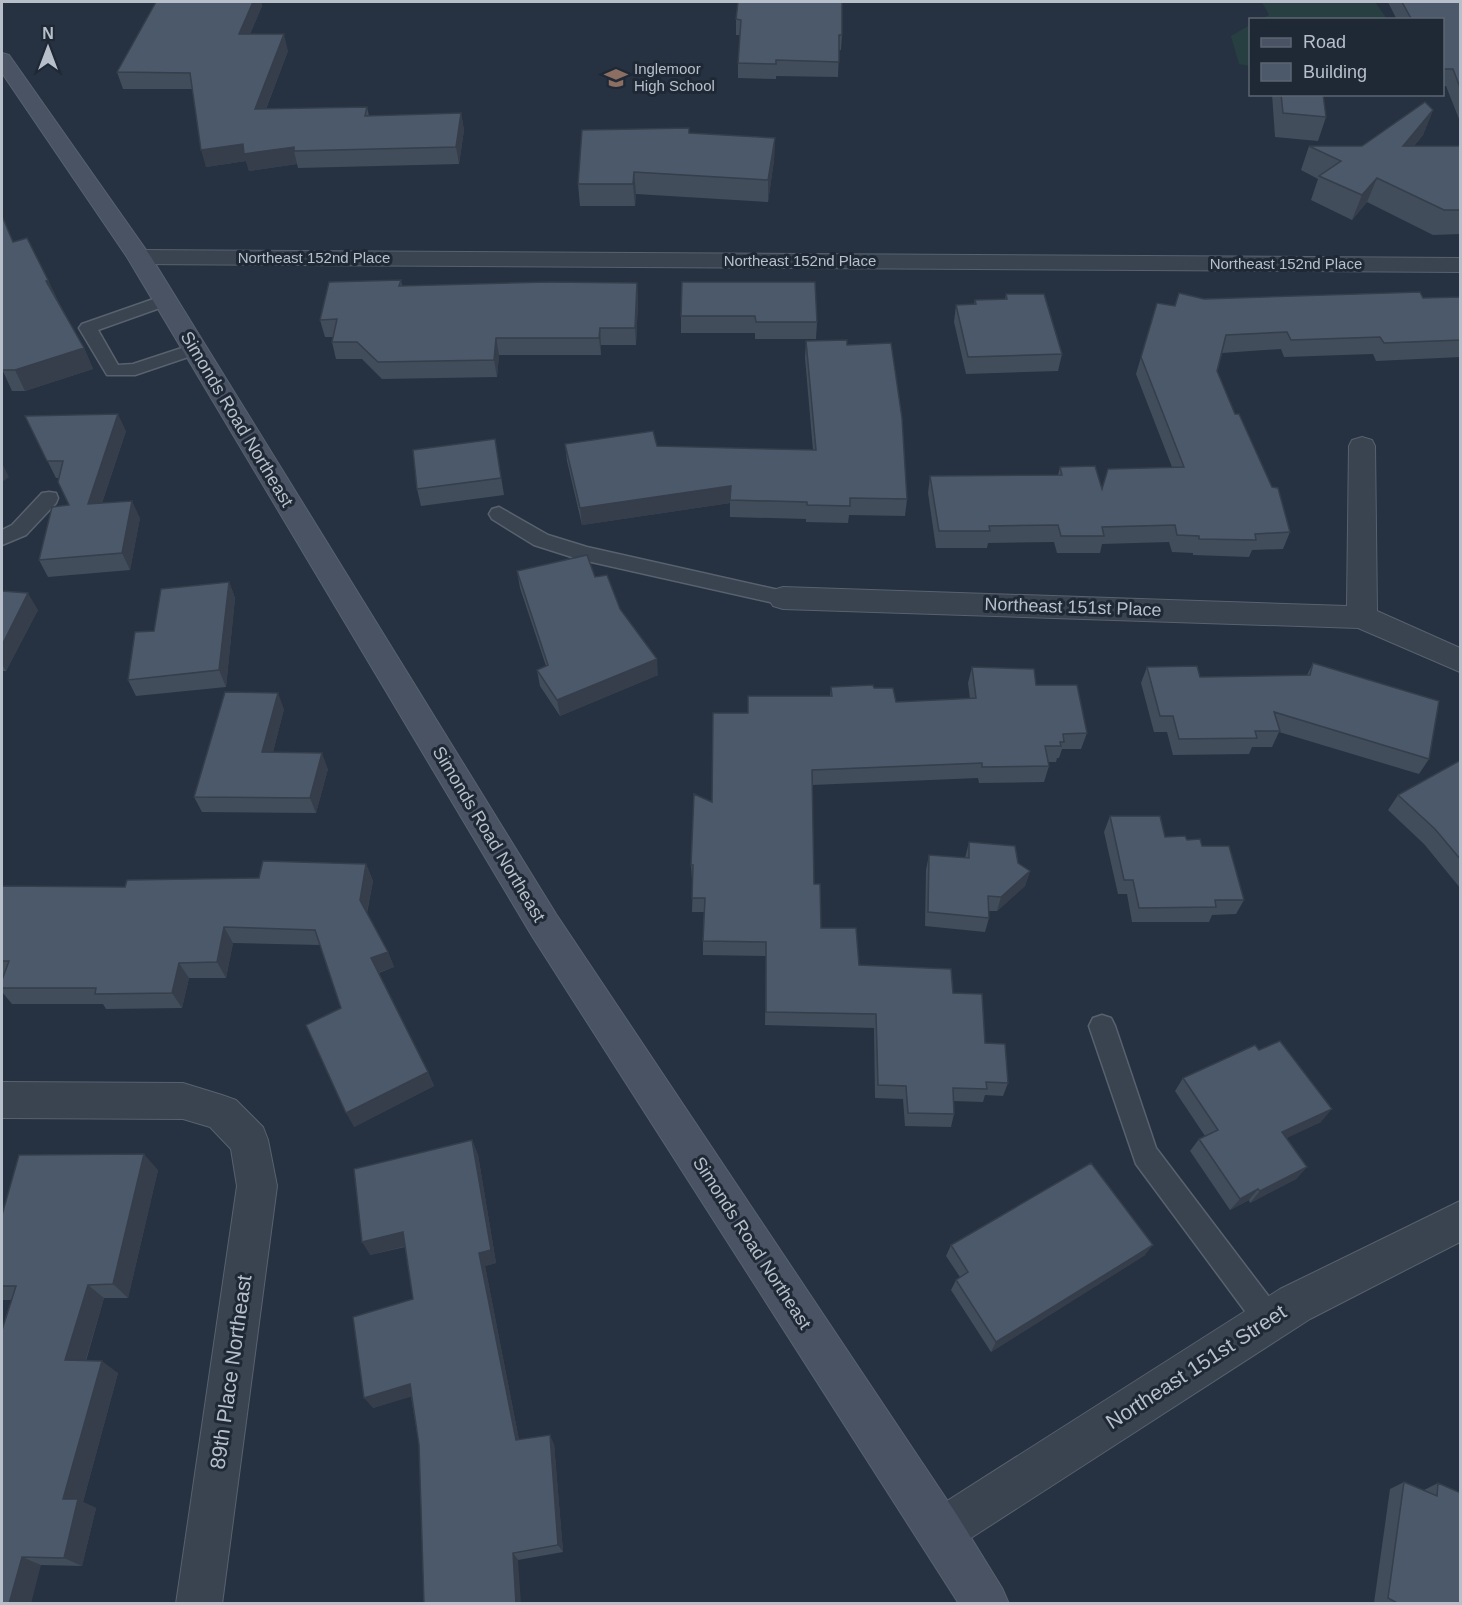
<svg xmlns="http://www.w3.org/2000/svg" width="1462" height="1605" viewBox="0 0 1462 1605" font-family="Arial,sans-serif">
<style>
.green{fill:#283f42}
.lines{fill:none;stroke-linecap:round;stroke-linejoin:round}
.service-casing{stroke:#58626e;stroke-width:3}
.minor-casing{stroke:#58626e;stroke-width:2}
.secondary-casing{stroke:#58626e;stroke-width:2}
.service{fill:#3a4451;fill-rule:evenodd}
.minor{fill:#3a4451;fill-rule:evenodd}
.secondary{fill:#495364;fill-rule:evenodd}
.wall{fill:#414d5b}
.shaded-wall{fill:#353e4a}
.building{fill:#4c596a;stroke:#353e4a;stroke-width:1.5}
.labels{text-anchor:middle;stroke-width:6;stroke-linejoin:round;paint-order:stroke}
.far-poi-label{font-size:15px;fill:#b7bfcb;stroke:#1f2936;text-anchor:start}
.far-street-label{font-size:15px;fill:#b7bfcb;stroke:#1f2936}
.street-label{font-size:18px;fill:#b7bfcb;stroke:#1f2936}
.near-street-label{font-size:21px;fill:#b7bfcb;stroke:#1f2936}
</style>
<rect width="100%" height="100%" fill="#263241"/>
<path class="green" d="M1262,2H1375L1387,19H1261L1269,15Z
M1250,25V66L1239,64L1231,36Z"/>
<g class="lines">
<g class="service-casing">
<path id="service" d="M165,295L173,300L171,304L98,330L118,365L133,364L194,344L200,345L203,349L200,353L135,375H107L79,328L82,324Z
M49,492L56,493L58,498L56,503L26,535L2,545V530L12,525L42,493Z
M499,507L548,535L587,547L783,591L790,593L793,598L790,603L783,605L578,559L534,545L492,519L489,514L492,509Z
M1102,1015L1111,1018L1115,1026L1156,1148L1279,1310L1283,1320L1279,1330L1269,1334L1259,1330L1136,1164L1089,1026L1093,1018Z"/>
</g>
<g class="minor-casing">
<path id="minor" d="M139,250L1460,258V272L139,264L131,262L127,257L131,252Z
M1362,437L1372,440L1375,446L1377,611L1460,648V672L1358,628L783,609L773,606L768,598L773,590L783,587L1347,606L1349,446L1352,440Z
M2,1082L183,1083L222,1095L236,1100L263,1127L268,1140L277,1186L222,1604H176L237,1186L231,1149L210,1127L183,1119L2,1118Z
M1460,1201V1242L1310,1319L957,1547L941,1554L925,1547L918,1531L925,1515L1280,1289Z"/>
</g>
<g class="secondary-casing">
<path id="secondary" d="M2,53L9,55L151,257L556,914L957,1515L1002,1588L1009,1604H959L532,936L127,257L2,73Z"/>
</g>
<use href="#service" class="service"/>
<use href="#minor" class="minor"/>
<use href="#secondary" class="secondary"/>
</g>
<path class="wall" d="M156,2H261L262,6L250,34L288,51L266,109L367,107L369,116L461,113L464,130L459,164L298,168L297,164L249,171L246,161L206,167L192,89H123L117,72Z
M738,2L842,35L841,50H839L838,77L776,76V79L738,78V63L740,35H736V19Z
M1388,2H1461V124L1446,86H1443V20H1397Z
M1272,94H1323L1326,117L1318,141L1275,137Z
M1433,110L1423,135L1414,146L1461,148V234L1433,235L1367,202L1352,220L1311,200L1318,179L1301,170L1309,146H1362Z
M689,133L775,138L774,160L768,202L636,194L635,206H580L578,184Z
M13,242L48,280L58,301L84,348L93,369L25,391H12L2,369Z
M401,280L402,286L637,283L638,301L636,345H601V355H499L497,377L382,379L362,359H336L332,342L333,337H325L320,320Z
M682,282L817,322L816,339H755V333H681V316Z
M1006,294L1062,354L1058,371L966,374L954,322L956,305L974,304L975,300L1005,299Z
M1461,297V357L1376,361L1373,354L1284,357L1281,349L1222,353L1217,371L1235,414L1290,532L1283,549L1252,550L1249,557L1193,555V553L1172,552L1169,542L1102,544L1100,553H1057L1054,542L988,543L987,548H936L928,493L930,476L1058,475L1060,467L1102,489L1172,467L1136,374L1157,303L1175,306L1204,299L1423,298Z
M806,341L847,345L907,499L905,516L849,515L848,523L806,522V519L730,517V503L582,525L567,461L565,444L813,450L805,358Z
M25,416L126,431L102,503L140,518L130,570L48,577L39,560L69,505L59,478H56Z
M495,439L504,495L421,506L417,489Z
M517,571L595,577L620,609L658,675L560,716L540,686L537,670L546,666L520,588Z
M229,582L235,598L226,687L136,696L128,680L154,631Z
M2,591L38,610L6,671H2Z
M1313,663L1429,759L1419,774L1279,732L1272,747H1252L1249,754L1173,755L1167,732H1154L1141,683L1147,667L1200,677L1307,675Z
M972,667L1036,685L1087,733L1081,749H1062L1059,758H1057L1056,762H1048L1049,766L1044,782L979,783L978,778L812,785L814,884L821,928L859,965L953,993L985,1043L1008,1083L1003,1096L985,1095L983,1102L953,1101L954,1114L951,1127L905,1126L903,1099L875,1098L874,1028L765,1025L766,956L703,955V941L704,912H692L693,880H692L691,865L712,802L830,696L831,687L874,688L896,702L970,699L968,683Z
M284,709L273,752L328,769L316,813L202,812L194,797Z
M1461,760V889L1424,844L1388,810L1398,795Z
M1110,816L1165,837L1187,840L1202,846L1244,900L1236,914L1212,915L1209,922H1132L1127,894H1118L1104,832Z
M969,842L1018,863L1030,871L1025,886L997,911H989V918L985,932L925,926L926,870L929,855L965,858Z
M366,864L373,881L367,913L388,952L394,967L379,973L428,1072L434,1086L354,1127L341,1008L320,945L233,943L226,978H189L182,1008L106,1009L103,1004H12L2,992V980L3,976H2V886L125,887L259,878Z
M1183,1078L1321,1122L1286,1138L1307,1167L1296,1179L1250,1203L1249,1200L1230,1210L1190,1151L1199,1139L1205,1136L1175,1091Z
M472,1140L478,1155L496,1263L485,1266L519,1440L554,1444L563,1552L518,1560L419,1445L411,1396L373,1408L413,1299L405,1247L370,1255Z
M158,1170L128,1298H104L86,1361L118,1373L83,1502L96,1508L82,1566L41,1565L2,1604L11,1300H2V1215Z
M951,1245L1145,1255L991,1352L951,1290L956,1280L960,1277L946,1256Z
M1404,1482L1424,1490L1438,1483L1461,1604L1374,1603L1390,1489Z"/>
<path class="shaded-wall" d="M253,2H261L262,6L243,51L239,34Z
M284,34L288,51L259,126L255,109Z
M1433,110L1423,135L1393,170L1403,146Z
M461,113L464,130L459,164L456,147Z
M775,138L774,160L768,202V180Z
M243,144L294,147V151L297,164L249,171L246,161L206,167L201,150Z
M634,172L636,194L635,206L633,184Z
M1377,178L1367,202L1352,220L1362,195Z
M48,280L58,301L46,281Z
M637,283L638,301L636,345L635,328Z
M600,328L601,345V355L599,338Z
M496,338L499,355L497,377L494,360Z
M84,348L93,369L25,391L15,370Z
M118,414L126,431L96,521L88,504Z
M2,463L9,477L2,482Z
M731,486L730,503L582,525L580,508Z
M132,501L140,518L130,570L122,553Z
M229,582L235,598L226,687L219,670Z
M28,593L38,610L6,671L2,664V645Z
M657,659L658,675L560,716L557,700Z
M278,693L284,709L269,768L262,752Z
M322,753L328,769L316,813L310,798Z
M366,864L373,881L366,916L360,900Z
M1030,871L1025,886L997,911L1001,897Z
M224,927L233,943L226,978L217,962Z
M388,952L394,967L377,973L371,958Z
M179,963L189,978L182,1008L172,993Z
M428,1072L434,1086L354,1127L346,1113Z
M1332,1109L1321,1122L1272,1145L1282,1132Z
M472,1140L478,1155L496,1263L485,1266L521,1450L516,1440L479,1253Z
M144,1154L158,1170L128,1298L113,1284Z
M1307,1167L1296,1179L1250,1203L1260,1191Z
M1258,1189L1249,1200L1230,1210L1240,1199Z
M403,1232L410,1245L370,1255L362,1242Z
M1153,1245L1145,1255L991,1352L996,1342Z
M88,1285L104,1298L82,1372L65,1360Z
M102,1361L118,1373L83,1502L96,1508L82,1566L64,1558L63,1499Z
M410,1384L417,1395L373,1408L364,1398Z
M550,1435L554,1444L563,1552L558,1545Z
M513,1553L518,1560L521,1604H516Z
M22,1557L41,1565L31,1604H9Z"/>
<path class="building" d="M156,2H253L239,34H284L255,109L367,107L365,116L461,113L456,147L294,151V147L244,154L243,144L201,150L190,73L117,72Z
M738,2H842V35H839V62L776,60V64L738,63L741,20L736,19Z
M1402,2H1461V90L1453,69H1443V20H1412Z
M1281,94H1323L1326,117L1283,113Z
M1425,102L1433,110L1403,146H1459L1461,148V210H1444L1377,178L1362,195L1319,176L1341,161L1309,146H1362Z
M689,128V133L775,138L768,180L634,172L633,184H578L582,130Z
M2,216L13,242L27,238L48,280L46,281L84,348L15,370H2Z
M401,280L399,286L550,282L637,283L635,328H600L599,338H496L494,360L378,362L357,342H332L337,319L320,320L329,282Z
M682,282H815L817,322H756L755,316H681Z
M1420,292L1423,298L1461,297V340L1384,343L1380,337L1291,340L1287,332L1226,335L1217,371L1235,414H1239L1272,487L1278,488L1290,532L1255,534L1256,540L1199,539V536L1177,535L1175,525L1102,527L1104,536H1061L1058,525L989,526L990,531H939L930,476L1062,475L1060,467L1095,466L1102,489L1108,469L1184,467L1141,357L1157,303L1175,306L1179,293L1204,299Z
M1006,294H1044L1062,354L968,357L956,305L976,304L975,300L1007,299Z
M847,340V345L891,343L902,418L907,499L850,498V506L807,505V502L730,500L731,486L580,508L565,444L653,431L657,446L816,450L806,341Z
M118,414L88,504L132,501L122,553L39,560L52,507L69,505L58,482L63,461H47L25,416Z
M495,439L501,478L417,489L413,450Z
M587,555L595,577L607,575L620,609L657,659L557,700L537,670L548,665L517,571Z
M229,582L219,670L128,680L135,632L154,631L161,589Z
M2,591L28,593L2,645Z
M1313,663L1439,701L1429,759L1274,712L1280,731H1255L1257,738L1179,739L1173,716H1160L1147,667L1197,666L1200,677L1310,675Z
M972,667L1034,669L1036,685H1077L1087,733L1063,734L1064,742H1060L1061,746H1045L1049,766L982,767V763L812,770L814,884H820L821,928H856L859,965L951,969L953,993L982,994L985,1043L1005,1044L1008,1083L986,1082L987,1089L953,1088L954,1114L908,1113L906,1086L878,1085L876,1014L766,1012V942L703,941L705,898H692L693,865H691L694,794L712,802L713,713H748V696H832L831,687L873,685L874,688H893L896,702L976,698Z
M225,692L278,693L262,752L322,753L310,798L194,797Z
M1461,760V860L1435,829L1398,795Z
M1110,816H1160L1165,837L1185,836L1187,840L1200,839L1202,846H1229L1244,900H1215L1216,907L1139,908L1133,880H1124Z
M969,842L1015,846L1018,863L1030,871L1001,897L988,896L989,918L928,912L929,855L969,858Z
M263,861L366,864L360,900L388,952L371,958L428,1072L346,1113L306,1025L341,1008L315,930L224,927L217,962L179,963L172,993L95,994L96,988H2V980L9,961H2V886L125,887L127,880L259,878Z
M1280,1041L1332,1109L1282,1132L1307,1167L1260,1191L1258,1189L1240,1199L1199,1139L1218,1130L1183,1078L1255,1045L1259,1050Z
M472,1140L491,1250L479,1253L516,1440L550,1435L558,1545L513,1553L516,1604H424L419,1445L410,1384L364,1398L353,1317L413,1299L403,1232L362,1242L354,1169Z
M144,1154L113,1284L88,1285L65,1360L102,1361L63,1499H78L64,1558L22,1557L9,1604H2V1330L16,1286H2V1215L19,1155Z
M1091,1163L1153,1245L996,1342L956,1280L968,1272L951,1245Z
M1404,1482L1437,1496L1438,1483L1461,1493V1604H1399L1388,1598Z"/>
<defs>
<g id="school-bare" transform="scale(1.8)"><path d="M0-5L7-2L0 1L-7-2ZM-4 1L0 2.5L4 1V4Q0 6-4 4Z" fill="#8d6e63" stroke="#1f2936" stroke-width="2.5" paint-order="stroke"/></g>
</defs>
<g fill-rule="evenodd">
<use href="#school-bare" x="616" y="78"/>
</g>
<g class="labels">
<g class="far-poi-label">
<text x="634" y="74">Inglemoor<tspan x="634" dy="17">High School</tspan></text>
</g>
<g class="far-street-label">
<text x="314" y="263">Northeast 152nd Place</text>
<text x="800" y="266">Northeast 152nd Place</text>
<text x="1286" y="269">Northeast 152nd Place</text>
</g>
<g class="street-label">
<text transform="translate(237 419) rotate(59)" y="6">Simonds Road Northeast</text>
<text transform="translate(1073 607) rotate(2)" y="6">Northeast 151st Place</text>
<text transform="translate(489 834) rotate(59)" y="6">Simonds Road Northeast</text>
<text transform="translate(752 1243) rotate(57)" y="6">Simonds Road Northeast</text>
</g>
<g class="near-street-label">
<text transform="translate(1196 1367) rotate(-33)" y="7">Northeast 151st Street</text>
<text transform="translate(231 1372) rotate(-82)" y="7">89th Place Northeast</text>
</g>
</g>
<rect width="1462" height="1605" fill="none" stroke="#b7bfcb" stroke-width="6"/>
<rect x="1249" y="18" width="195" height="78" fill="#1f2936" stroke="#5c6572" stroke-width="1.5"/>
<rect x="1261" y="38" width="30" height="9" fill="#495364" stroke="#5c6572" stroke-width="1.5"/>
<text x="1303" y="48" font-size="18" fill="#b7bfcb">Road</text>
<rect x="1261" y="63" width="30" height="18" fill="#4c596a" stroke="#5c6572" stroke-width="1.5"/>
<text x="1303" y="78" font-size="18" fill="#b7bfcb">Building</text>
<g transform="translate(48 48)" stroke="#1f2936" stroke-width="4.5" paint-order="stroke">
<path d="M0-4.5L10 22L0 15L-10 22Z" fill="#b7bfcb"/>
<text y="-9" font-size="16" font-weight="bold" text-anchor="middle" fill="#b7bfcb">N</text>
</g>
</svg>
